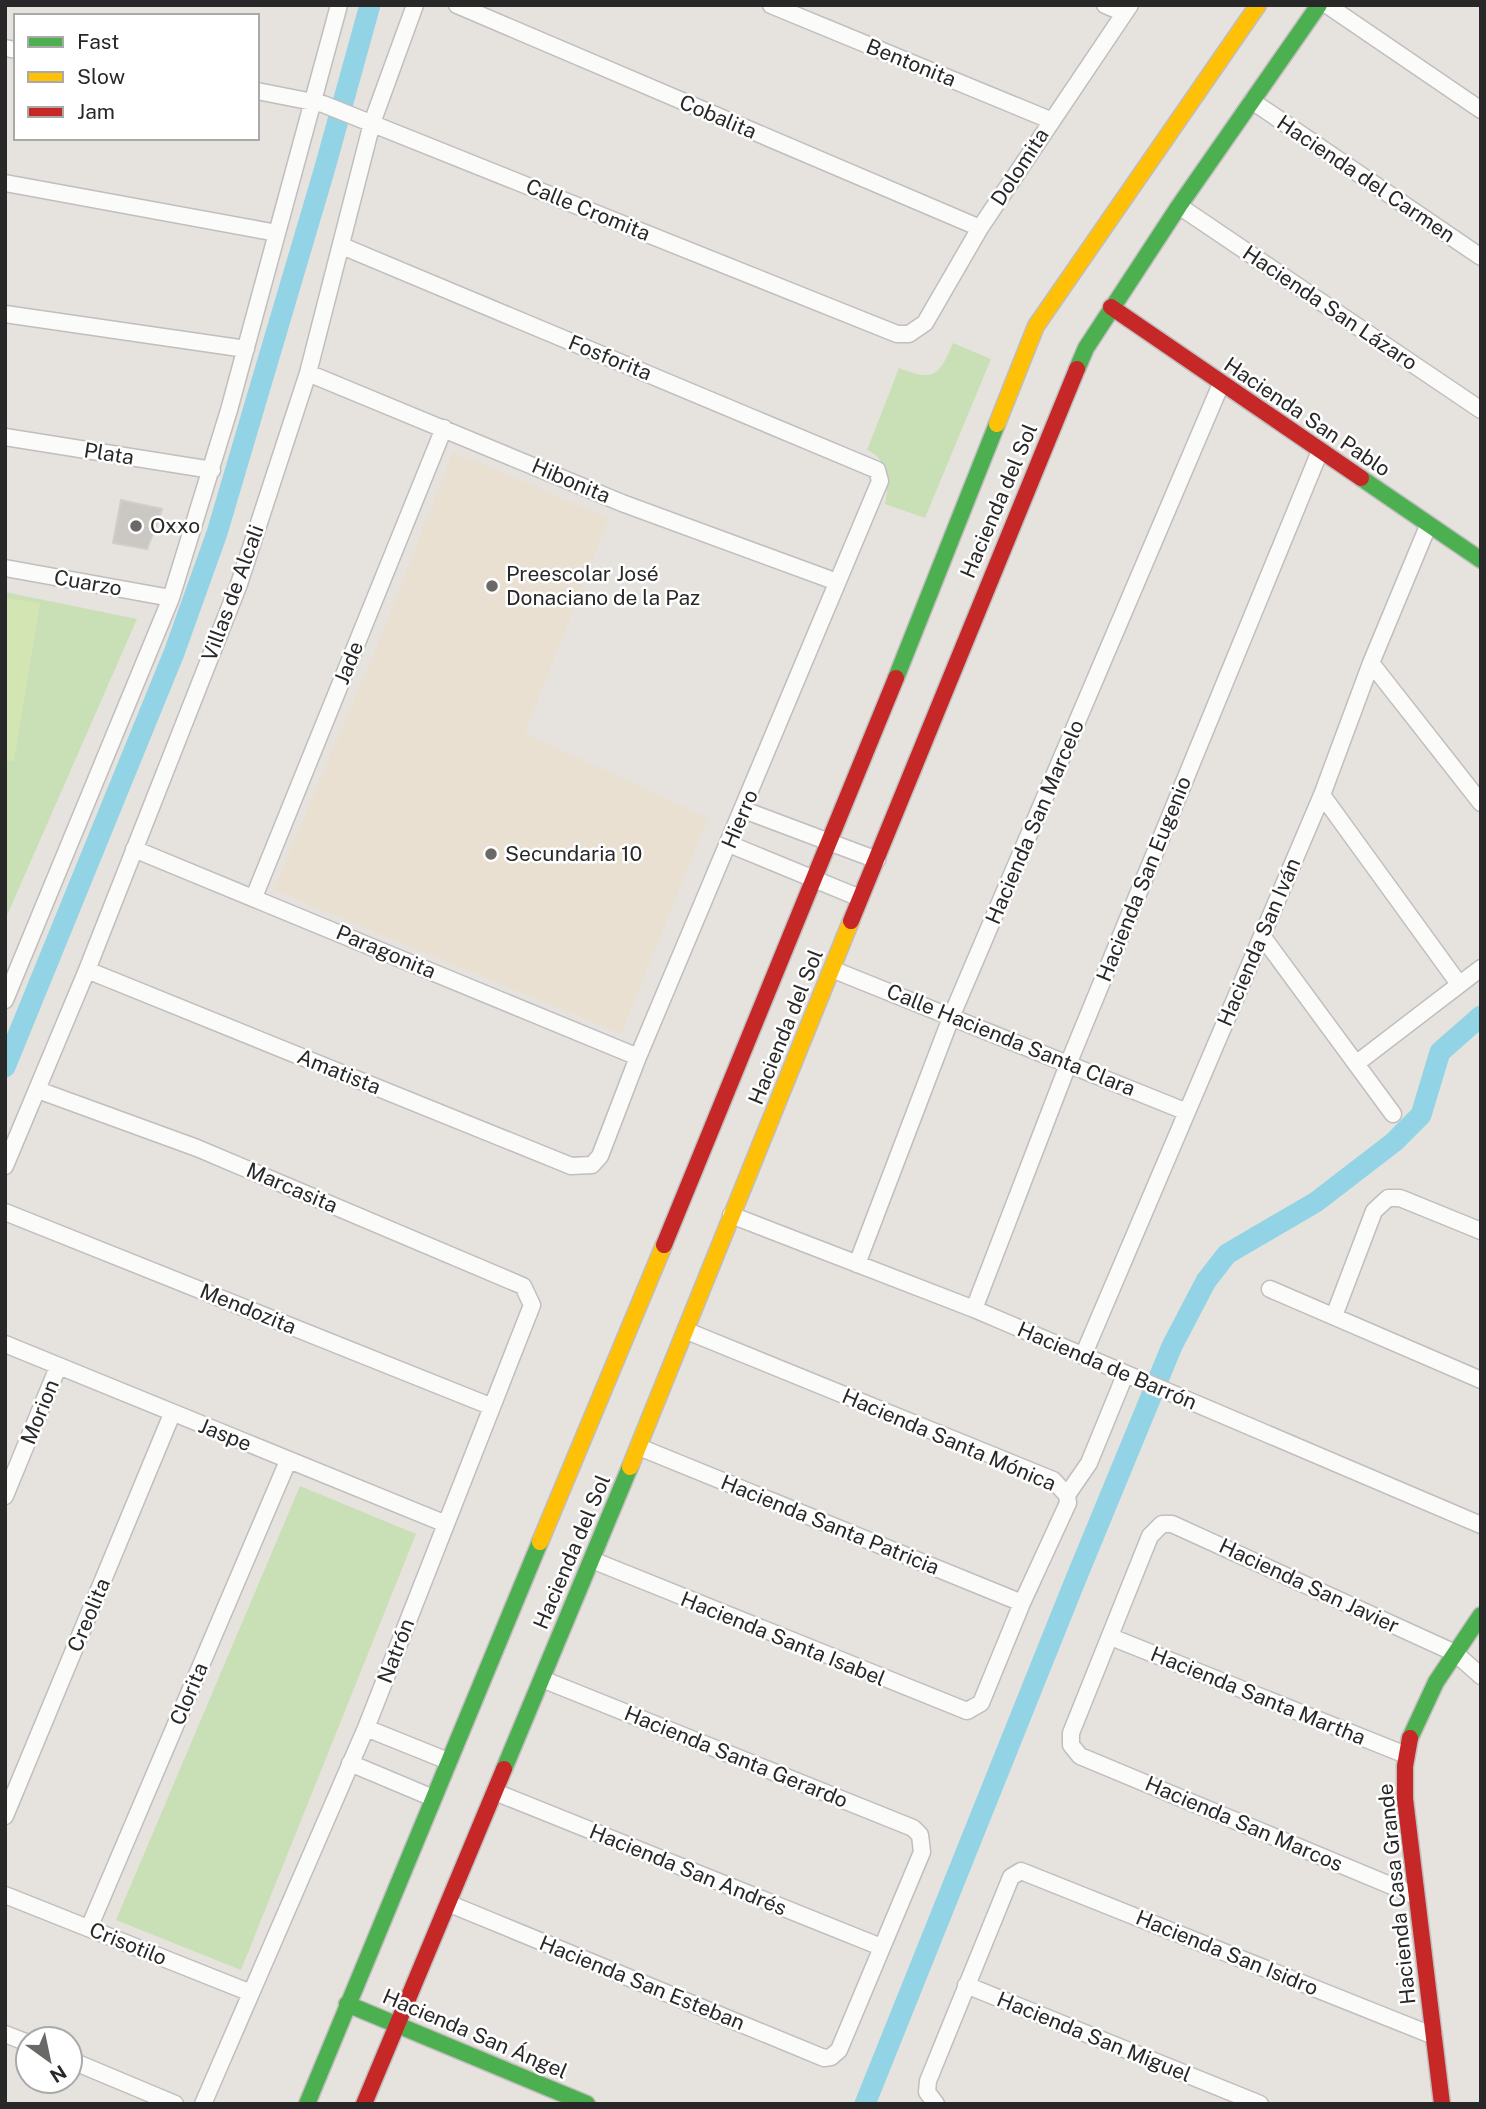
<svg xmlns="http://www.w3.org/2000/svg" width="1486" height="2109" viewBox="0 0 1486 2109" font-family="'Public Sans',sans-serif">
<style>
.education{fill:#e9e0d2}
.green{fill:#c9e0b6}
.pitch{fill:#d4e5b4}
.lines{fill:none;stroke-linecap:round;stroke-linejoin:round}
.canal{stroke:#92d4e6;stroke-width:21}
.building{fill:#cbc8c4;stroke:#d1cec9;stroke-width:2}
.street-casing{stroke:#c0bebe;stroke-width:19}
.fast-casing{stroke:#c0bebe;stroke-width:19}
.slow-casing{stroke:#c0bebe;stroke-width:19}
.jam-casing{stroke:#c0bebe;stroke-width:19}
.street{stroke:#fbfbfa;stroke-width:16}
.fast{stroke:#4caf50;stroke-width:16}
.slow{stroke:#ffc107;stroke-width:16}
.jam{stroke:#c62828;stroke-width:16}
.poi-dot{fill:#6a6967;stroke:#fff;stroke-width:2.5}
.labels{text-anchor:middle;stroke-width:5;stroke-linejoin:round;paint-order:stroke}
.street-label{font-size:21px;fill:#282828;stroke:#fff}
.poi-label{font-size:21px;fill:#282828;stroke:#fff;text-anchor:start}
</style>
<rect width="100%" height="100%" fill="#e6e2dd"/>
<path class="education" d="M453,452L609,518L525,733L708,818L621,1034L273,890L374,653Z"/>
<path class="green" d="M953,343L991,359L925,518L885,504C889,483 889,459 867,450L899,368C934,382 939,376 953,343Z
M5,592L137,619L5,920Z
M300,1486L416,1534L241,1970L116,1920Z"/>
<path class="pitch" d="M5,598L40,603L14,761L5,760Z"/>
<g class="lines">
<path class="canal" d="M5,1067L174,653L217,533L324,171L370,5
M865,2104L1075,1581L1172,1346L1206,1281L1227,1254L1316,1202L1394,1142L1421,1115L1440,1052L1481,1016"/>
</g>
<path class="building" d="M121,500L162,509L147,549L113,543Z"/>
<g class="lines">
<g class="street-casing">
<path id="street" d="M457,5L980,228
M771,5L1050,120
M1105,5L1124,13
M1327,5L1481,110
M5,48L16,50
M257,91L323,104L897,334H909L925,323L980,228L1130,5
M1252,101L1481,257
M5,183L277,233
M1179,206L1481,410
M5,314L246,349
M308,373L622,503L837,582
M5,437L212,470
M5,568L171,598
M1371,663L1481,803
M1322,795L1459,984
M744,810L877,860
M729,844L860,898
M134,849L638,1057
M254,897L444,428
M1262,936L1393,1114
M87,970L571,1166L592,1165L600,1156L638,1057L880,481L877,470L342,246
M834,970L1187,1112
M5,1000L171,598L229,410L339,5
M1357,1063L1481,968
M38,1090L197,1148L523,1286L532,1305L366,1728L203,2104
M5,1166L87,970L239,584L308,373L372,123L415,5
M5,1212L490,1406
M731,1215L974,1309L1481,1525
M857,1264L952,1015L1221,384
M1270,1289L1481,1380
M974,1309L1069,1062L1320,451
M1334,1316L1374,1211L1388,1198H1400L1481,1231
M5,1344L446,1524
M1083,1356L1322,795L1371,663L1428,526
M639,1447L1022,1603
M1067,1495L1089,1463L1125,1375
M5,1496L58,1367
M592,1560L967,1711L981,1703L1022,1603L1068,1503L1067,1495L1053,1480L687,1331
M1111,1637L1406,1755
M366,1728L448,1761
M350,1763L433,1798
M495,1792L881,1947
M5,1816L172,1414
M5,1895L251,1993
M1416,1896L1080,1756L1071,1745V1733L1150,1536L1162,1524H1172L1455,1653L1481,1676
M450,1904L824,2058L831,2057L839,2050L922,1852L920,1835L913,1828L542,1679
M89,1928L288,1461
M966,1985L1260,2104
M5,2034L28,2043
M70,2060L175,2104
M936,2104L927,2092L928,2081L1011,1877L1021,1871L1434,2036"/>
</g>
<g class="fast-casing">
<path id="fast" d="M1077,369L1086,348L1179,206L1319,5
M1361,478L1481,560
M896,678L997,424
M1410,1738L1436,1682L1481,1615
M504,1769L630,1467
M347,2004L587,2104
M307,2104L540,1542"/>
</g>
<g class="slow-casing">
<path id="slow" d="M997,424L1036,326L1258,5
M630,1467L851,921
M540,1542L664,1245"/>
</g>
<g class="jam-casing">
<path id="jam" d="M1111,307L1361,478
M851,921L1077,369
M664,1245L896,678
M1410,1738L1405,1766V1799L1442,2104
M364,2104L504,1769"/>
</g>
<use href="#street" class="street"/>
<use href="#fast" class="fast"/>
<use href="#slow" class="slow"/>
<use href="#jam" class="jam"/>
</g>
<g class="poi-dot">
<circle cx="136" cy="526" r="7"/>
<circle cx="492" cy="586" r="7"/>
<circle cx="491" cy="854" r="7"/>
</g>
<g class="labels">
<g class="street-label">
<text transform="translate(911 63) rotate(22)" y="7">Bentonita</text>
<text transform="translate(718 117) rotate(23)" y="7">Cobalita</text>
<text transform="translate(1020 167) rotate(-57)" y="7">Dolomita</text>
<text transform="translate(1366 179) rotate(34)" y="7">Hacienda del Carmen</text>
<text transform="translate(588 210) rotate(22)" y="7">Calle Cromita</text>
<text transform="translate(1330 308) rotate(34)" y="7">Hacienda San Lázaro</text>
<text transform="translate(610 358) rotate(22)" y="7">Fosforita</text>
<text transform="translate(1307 417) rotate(34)" y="7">Hacienda San Pablo</text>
<text transform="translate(109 454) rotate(9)" y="7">Plata</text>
<text transform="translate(571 481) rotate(23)" y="7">Hibonita</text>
<text transform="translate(999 501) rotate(-67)" y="7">Hacienda del Sol</text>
<text transform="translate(88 583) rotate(10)" y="7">Cuarzo</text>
<text transform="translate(233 593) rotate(-70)" y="7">Villas de Alcali</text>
<text transform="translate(349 663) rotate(-68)" y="7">Jade</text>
<text transform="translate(740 819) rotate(-67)" y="7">Hierro</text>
<text transform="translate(1035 822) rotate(-67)" y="7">Hacienda San Marcelo</text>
<text transform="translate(1144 879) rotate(-68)" y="7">Hacienda San Eugenio</text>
<text transform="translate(1259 942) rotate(-67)" y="7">Hacienda San Iván</text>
<text transform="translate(386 952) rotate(23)" y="7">Paragonita</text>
<text transform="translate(786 1027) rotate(-68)" y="7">Hacienda del Sol</text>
<text transform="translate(1011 1040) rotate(22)" y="7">Calle Hacienda Santa Clara</text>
<text transform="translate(339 1072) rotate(22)" y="7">Amatista</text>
<text transform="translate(292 1188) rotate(23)" y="7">Marcasita</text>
<text transform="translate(248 1309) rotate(22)" y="7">Mendozita</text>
<text transform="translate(1107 1366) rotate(23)" y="7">Hacienda de Barrón</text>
<text transform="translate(40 1412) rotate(-68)" y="7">Morion</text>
<text transform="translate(225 1435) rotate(22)" y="7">Jaspe</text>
<text transform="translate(949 1440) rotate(23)" y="7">Hacienda Santa Mónica</text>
<text transform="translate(830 1525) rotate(22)" y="7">Hacienda Santa Patricia</text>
<text transform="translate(572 1552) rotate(-67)" y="7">Hacienda del Sol</text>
<text transform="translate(1309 1586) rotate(25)" y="7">Hacienda San Javier</text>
<text transform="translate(89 1615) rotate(-67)" y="7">Creolita</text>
<text transform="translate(783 1639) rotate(22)" y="7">Hacienda Santa Isabel</text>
<text transform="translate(396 1651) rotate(-69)" y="7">Natrón</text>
<text transform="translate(189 1694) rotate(-67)" y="7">Clorita</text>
<text transform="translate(1258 1696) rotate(22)" y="7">Hacienda Santa Martha</text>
<text transform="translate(736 1757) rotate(22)" y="7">Hacienda Santa Gerardo</text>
<text transform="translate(1244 1824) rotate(23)" y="7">Hacienda San Marcos</text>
<text transform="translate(688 1870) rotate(22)" y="7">Hacienda San Andrés</text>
<text transform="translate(1397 1894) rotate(-96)" y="7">Hacienda Casa Grande</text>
<text transform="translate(128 1944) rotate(22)" y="7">Crisotilo</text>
<text transform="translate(1227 1953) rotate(22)" y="7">Hacienda San Isidro</text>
<text transform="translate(642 1983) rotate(22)" y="7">Hacienda San Esteban</text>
<text transform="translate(475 2034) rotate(23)" y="7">Hacienda San Ángel</text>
<text transform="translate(1094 2037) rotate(22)" y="7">Hacienda San Miguel</text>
</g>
<g class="poi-label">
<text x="150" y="533">Oxxo</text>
<text x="506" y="581">Preescolar José<tspan x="506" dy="24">Donaciano de la Paz</tspan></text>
<text x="505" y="861">Secundaria 10</text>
</g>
</g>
<rect width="1486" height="2109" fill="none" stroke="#282828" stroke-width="14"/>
<rect x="14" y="14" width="245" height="126" fill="#ffffff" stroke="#a9a9a9" stroke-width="2"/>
<rect x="28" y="37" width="35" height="10" fill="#4caf50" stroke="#a9a9a9" stroke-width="2"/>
<text x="77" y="49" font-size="21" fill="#282828">Fast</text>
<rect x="28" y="72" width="35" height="10" fill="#ffc107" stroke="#a9a9a9" stroke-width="2"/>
<text x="77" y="84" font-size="21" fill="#282828">Slow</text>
<rect x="28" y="107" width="35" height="10" fill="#c62828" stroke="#a9a9a9" stroke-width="2"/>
<text x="77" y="119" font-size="21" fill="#282828">Jam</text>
<g transform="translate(49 2060) rotate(147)"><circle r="33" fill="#ffffff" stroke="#a9a9a9" stroke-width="2"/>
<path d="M0-5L12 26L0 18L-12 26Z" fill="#6a6967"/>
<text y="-10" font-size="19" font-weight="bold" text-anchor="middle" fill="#282828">N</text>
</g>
</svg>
